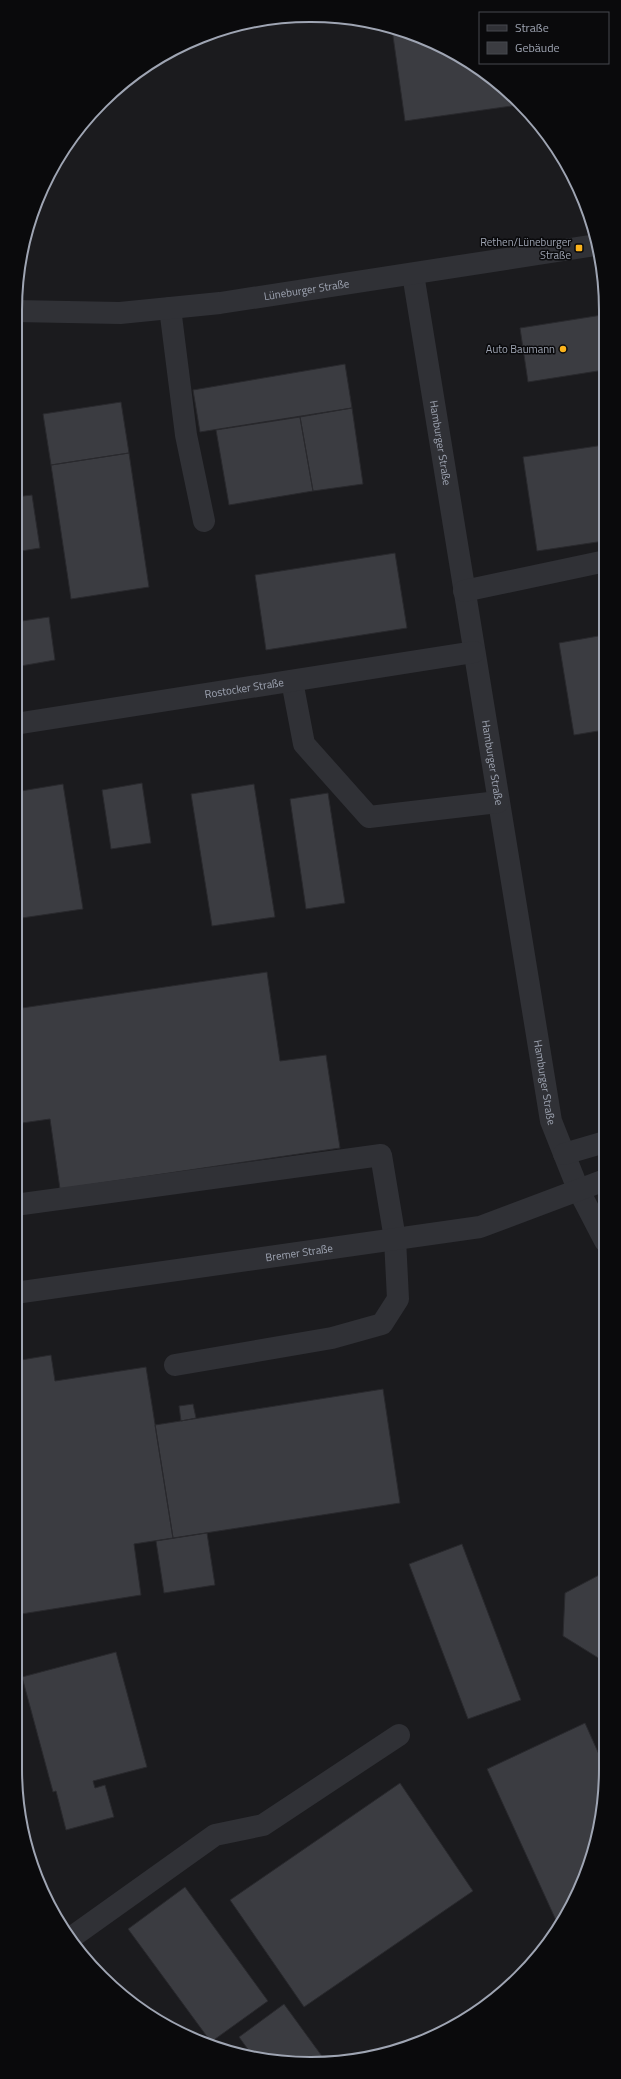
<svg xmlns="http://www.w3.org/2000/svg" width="621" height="2079" viewBox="0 0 621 2079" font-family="'Titillium Web',sans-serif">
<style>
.built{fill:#1b1b1e}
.building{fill:#3b3c41;stroke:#29292d}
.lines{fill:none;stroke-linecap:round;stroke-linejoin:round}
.minor{stroke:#303136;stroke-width:22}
.poi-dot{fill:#fbb31c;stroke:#0a0a0c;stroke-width:1.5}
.labels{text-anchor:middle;stroke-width:3;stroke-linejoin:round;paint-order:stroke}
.poi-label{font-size:11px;fill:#9fa5b3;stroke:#0a0a0c;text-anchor:end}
.street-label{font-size:11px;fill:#9fa5b3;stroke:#0a0a0c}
.rim{fill:none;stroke:#9fa5b3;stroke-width:2}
</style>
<rect width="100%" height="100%" fill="#0f0f11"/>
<path class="built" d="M311,15L368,21L458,54L533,115L583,197L603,272L606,1768L600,1826L584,1881L556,1932L490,2003L441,2033L387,2054L330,2063L272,2061L180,2033L131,2003L88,1964L37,1881L21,1826L15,1768V311L21,253L38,197L65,146L102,101L147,65L198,37L253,21Z"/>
<path class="building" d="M392,29L458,54L519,105L405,121Z
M602,315L604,370L528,382L520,328Z
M345,364L352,408L200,432L193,390Z
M121,402L129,453L51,465L43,414Z
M352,408L363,484L313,491L300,417Z
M300,417L313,491L229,505L216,430Z
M15,440L19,465L15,466Z
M604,445V541L537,551L523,457Z
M129,453L149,587L71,599L51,465Z
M32,495L40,548L15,552V497Z
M395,553L407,628L266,650L255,575Z
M49,617L55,660L15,667V622Z
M604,635V730L574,735L559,643Z
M142,783L151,843L111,849L102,790Z
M63,784L83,909L15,919V792Z
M254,784L275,917L212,926L191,794Z
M328,793L345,903L306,909L290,799Z
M267,972L280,1061L326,1055L340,1148L60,1189L50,1119L22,1123L15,1119V1009Z
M51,1355L55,1381L146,1367L173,1538L134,1544L141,1595L15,1615V1361Z
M383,1389L400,1503L173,1538L155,1425Z
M193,1404L196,1418L181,1421L179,1406Z
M207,1533L215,1585L164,1593L156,1541Z
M462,1544L521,1700L468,1719L409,1564Z
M603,1573L606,1575V1656L600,1659L563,1636L565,1593Z
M116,1652L147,1767L93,1781L95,1788L105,1785L114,1817L66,1830L56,1791L53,1792L22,1677Z
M585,1723L606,1770L600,1826L584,1881L559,1927L487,1769Z
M400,1783L473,1891L304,2007L230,1900Z
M185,1887L268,2001L211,2042L128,1929Z
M284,2004L327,2063L272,2061L252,2055L239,2037Z"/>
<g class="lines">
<g class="minor">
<path id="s1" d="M413,274L551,1121L578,1189L605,1241"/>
<path d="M170,308L186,435L204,521"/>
<path id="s2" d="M15,311L120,313L220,303L596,245"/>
<path d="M464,591L601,562"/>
<path d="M292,681L304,744L369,817L498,802"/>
<path id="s3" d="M15,724L474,652"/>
<path d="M564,1154L605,1142"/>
<path d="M15,1205L381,1155L395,1239L398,1299L382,1324L332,1338L175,1365"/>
<path id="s4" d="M15,1293L480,1227L605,1180"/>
<path d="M72,1937L215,1835L263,1825L399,1735"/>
</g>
</g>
<g class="poi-dot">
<rect x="575" y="244" width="8" height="8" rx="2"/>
<circle cx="563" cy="349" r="4"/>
</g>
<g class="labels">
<g class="poi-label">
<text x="571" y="246">Rethen/Lüneburger<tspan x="571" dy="13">Straße</tspan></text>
<text x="555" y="353">Auto Baumann</text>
</g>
<g class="street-label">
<text dy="4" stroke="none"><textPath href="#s2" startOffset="293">Lüneburger Straße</textPath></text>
<text dy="4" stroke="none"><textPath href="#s1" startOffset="171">Hamburger Straße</textPath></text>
<text dy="4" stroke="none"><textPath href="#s3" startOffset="232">Rostocker Straße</textPath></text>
<text dy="4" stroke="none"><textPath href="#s1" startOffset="495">Hamburger Straße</textPath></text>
<text dy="4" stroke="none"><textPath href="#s1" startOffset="819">Hamburger Straße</textPath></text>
<text dy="4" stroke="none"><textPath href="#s4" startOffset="287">Bremer Straße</textPath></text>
</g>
</g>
<path d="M0 0H621V2079H0ZM310 22H311A288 288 0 0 1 599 310V1769A288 288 0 0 1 311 2057H310A288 288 0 0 1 22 1769V310A288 288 0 0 1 310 22Z" fill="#0a0a0c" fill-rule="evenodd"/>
<path class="rim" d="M310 22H311A288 288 0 0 1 599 310V1769A288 288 0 0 1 311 2057H310A288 288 0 0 1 22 1769V310A288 288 0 0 1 310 22Z"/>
<rect x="479" y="12" width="130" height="52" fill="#0a0a0c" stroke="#46484f"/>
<rect x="487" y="25" width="20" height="6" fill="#303136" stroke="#46484f"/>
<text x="515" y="32" font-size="12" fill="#9fa5b3">Straße</text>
<rect x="487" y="42" width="20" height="12" fill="#3b3c41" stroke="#46484f"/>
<text x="515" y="52" font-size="12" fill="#9fa5b3">Gebäude</text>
</svg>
